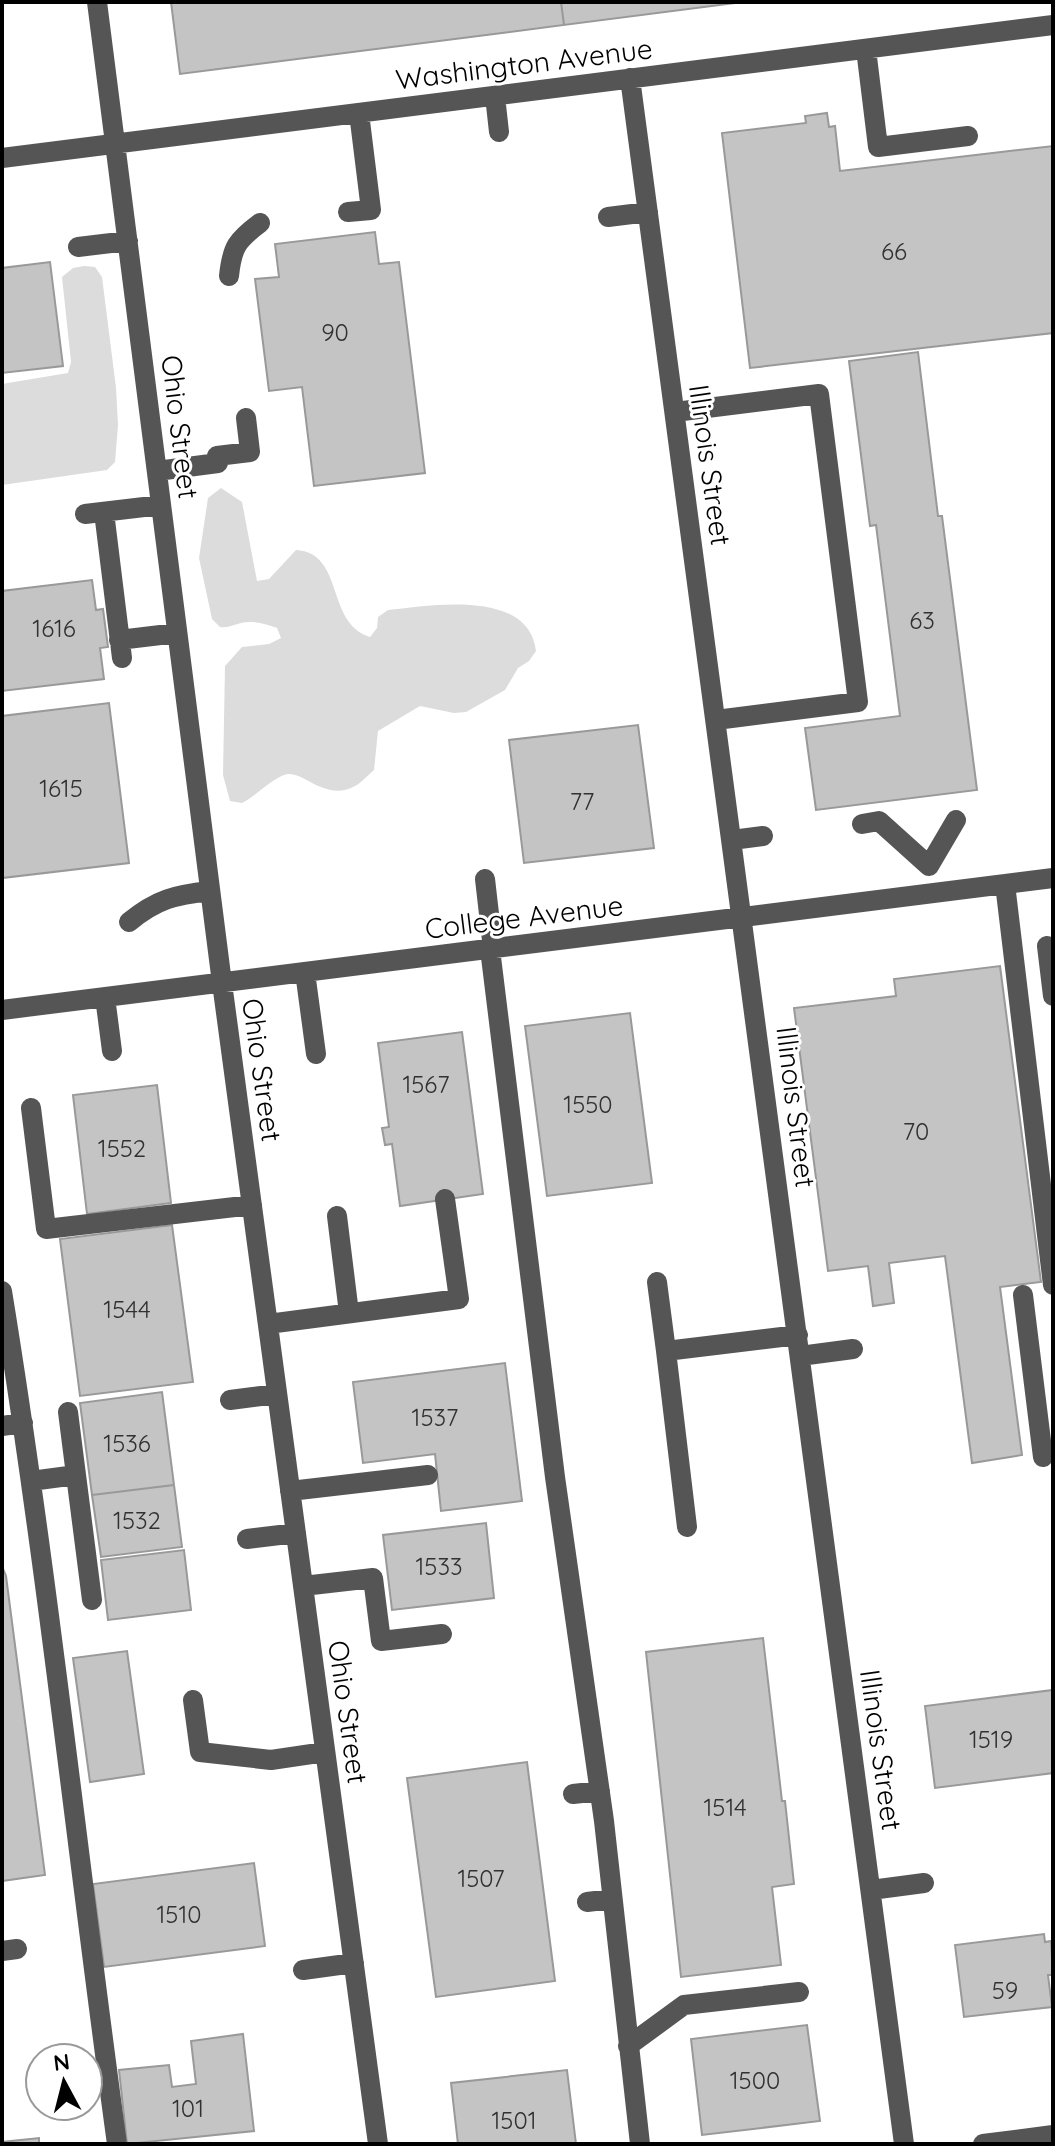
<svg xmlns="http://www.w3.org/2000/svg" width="1055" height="2146" viewBox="0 0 1055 2146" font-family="Quicksand,sans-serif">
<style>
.green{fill:#dcdcdc}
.building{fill:#c4c4c4;stroke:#999;stroke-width:2}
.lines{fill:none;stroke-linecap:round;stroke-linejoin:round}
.minor{stroke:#555;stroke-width:20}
.labels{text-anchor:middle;stroke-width:6;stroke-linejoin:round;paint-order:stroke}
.number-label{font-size:24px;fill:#313131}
.street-label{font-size:28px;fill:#000;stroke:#fff}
</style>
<rect width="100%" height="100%" fill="#fff"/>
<path class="green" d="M84,266L95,267L102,277L116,388L118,425L115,462L107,470L2,485V384L68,373L71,362L62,277L73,268Z
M221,488L242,502L257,581L269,579L296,550C345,553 325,623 370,637L377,628L378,617L388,610C432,605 529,589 536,651L529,661L518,668L505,690L466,712L454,713L420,706L378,731L374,770C368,775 361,783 355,786C324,803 302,768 284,775C269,781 257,795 242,803L230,801L223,775L225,666L242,647L269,644L281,638L277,628C267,624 252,620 241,623C232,625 230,628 220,627L212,619L199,558L208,498Z"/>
<path class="building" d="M171,2H561L564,25L180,74Z
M561,2H743L564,25Z
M827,113L829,127L835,126L840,171L1053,146V333L750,368L722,133L806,123L805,116Z
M375,232L379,264L399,262L425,473L314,486L302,387L269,391L255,279L279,277L275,244Z
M50,262L63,366L2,373V268Z
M918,352L938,516H942L977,790L816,810L805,728L900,716L876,525L870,526L849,361Z
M92,580L96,610L103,609L108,647L100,648L104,679L2,691V591Z
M109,703L129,863L2,878V716Z
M638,725L654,848L524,863L509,740Z
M1000,966L1041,1282L1000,1287L1022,1455L972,1463L945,1256L889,1263L894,1303L873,1306L868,1266L828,1271L794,1008L896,996L894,979Z
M630,1013L652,1183L547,1196L525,1026Z
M462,1032L483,1194L400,1206L392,1144L385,1145L382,1128L389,1127L378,1043Z
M157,1085L171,1203L87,1214L73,1095Z
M172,1225L193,1382L80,1396L60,1239Z
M505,1363L522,1501L441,1511L435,1454L363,1463L353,1382Z
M162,1392L174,1485L92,1495L80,1403Z
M174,1485L182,1547L101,1557L92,1495Z
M486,1523L494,1598L392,1610L383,1535Z
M184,1550L191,1610L108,1620L101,1560Z
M2,1566L6,1576L45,1875L2,1881Z
M763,1638L782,1801H785L794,1884L772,1887L781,1965L681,1977L646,1652Z
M127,1651L144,1774L90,1782L73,1658Z
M1053,1690V1773L935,1788L925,1706Z
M527,1762L555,1981L436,1997L407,1778Z
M254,1863L265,1946L104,1967L93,1884Z
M1044,1934L1045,1942L1051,1941L1053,1975H1048L1052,2007L964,2017L955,1945Z
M807,2025L820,2121L702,2135L691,2039Z
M243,2034L254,2131L127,2144L119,2070L169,2065L172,2087L196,2084L191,2041Z
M567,2070L576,2144H458L451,2083Z
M39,2138V2144H2V2142Z"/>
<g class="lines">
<path class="minor" d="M97,2L222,983L378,2144
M866,49L878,147L968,136
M630,78L904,2144
M495,96L499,132
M2,158L1053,25
M348,212L371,210L359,113
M608,217L648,212
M78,247L128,241
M229,276C232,247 237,240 260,223
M675,412L819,394L858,702L716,720
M157,471L218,463L217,456L250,452L246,418
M104,512L122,658
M85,514L161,505
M119,640L177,633
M862,824L879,821L929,866L956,820
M732,840L763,836
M485,879L493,949
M1005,884L1053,1285
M129,922C157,899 175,895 210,891
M1047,946L1053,996
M490,949L555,1477L604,1821L640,2144
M305,972L316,1054
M105,997L112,1051
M2,1010L1053,878
M31,1108L46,1229L252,1205
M337,1216L349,1313
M657,1282L666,1351
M2,1291C48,1574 78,1860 117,2144
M1023,1295L1043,1457
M268,1324L459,1299L445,1199
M800,1356L853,1349
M230,1400L277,1394
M2,1426L23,1423
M76,1475L92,1600
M31,1481L76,1475L68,1412
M290,1491L428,1475
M687,1527L666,1351L798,1335
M247,1539L296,1533
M303,1586L373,1578L381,1641L442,1634
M193,1700L200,1752L271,1760L325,1752
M573,1794L600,1791
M871,1890L924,1883
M587,1902L612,1899
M2,1951L17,1949
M303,1970L354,1963
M628,2046L684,2005L799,1992
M983,2144L1053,2135"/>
</g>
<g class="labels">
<g class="number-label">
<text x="894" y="260">66</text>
<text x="335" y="341">90</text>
<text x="922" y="629">63</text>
<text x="54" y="637">1616</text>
<text x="61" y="797">1615</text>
<text x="582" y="810">77</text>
<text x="426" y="1093">1567</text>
<text x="588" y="1113">1550</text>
<text x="916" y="1140">70</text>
<text x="122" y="1157">1552</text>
<text x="127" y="1318">1544</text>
<text x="435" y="1426">1537</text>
<text x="127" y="1452">1536</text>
<text x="137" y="1529">1532</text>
<text x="439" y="1575">1533</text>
<text x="991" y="1748">1519</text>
<text x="725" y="1816">1514</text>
<text x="481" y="1887">1507</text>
<text x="179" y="1923">1510</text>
<text x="1005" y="1999">59</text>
<text x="755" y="2089">1500</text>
<text x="188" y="2117">101</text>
<text x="514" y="2129">1501</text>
</g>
<g class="street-label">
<text transform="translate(524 64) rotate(-7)" y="10">Washington Avenue</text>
<text transform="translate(180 427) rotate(83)" y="10">Ohio Street</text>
<text transform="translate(710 465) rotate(82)" y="10">Illinois Street</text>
<text transform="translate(524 917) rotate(-7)" y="10">College Avenue</text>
<text transform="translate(262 1070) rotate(82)" y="10">Ohio Street</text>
<text transform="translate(796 1107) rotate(83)" y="10">Illinois Street</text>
<text transform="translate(348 1712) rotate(82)" y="10">Ohio Street</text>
<text transform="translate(881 1750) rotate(82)" y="10">Illinois Street</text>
</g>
</g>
<rect width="1055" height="2146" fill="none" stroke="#000000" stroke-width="8"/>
<g transform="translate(64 2082) rotate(353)"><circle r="38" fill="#ffffff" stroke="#999999" stroke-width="2"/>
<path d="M0-6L14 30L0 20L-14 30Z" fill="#000000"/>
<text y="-12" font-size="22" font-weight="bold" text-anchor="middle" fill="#000000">N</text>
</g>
</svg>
